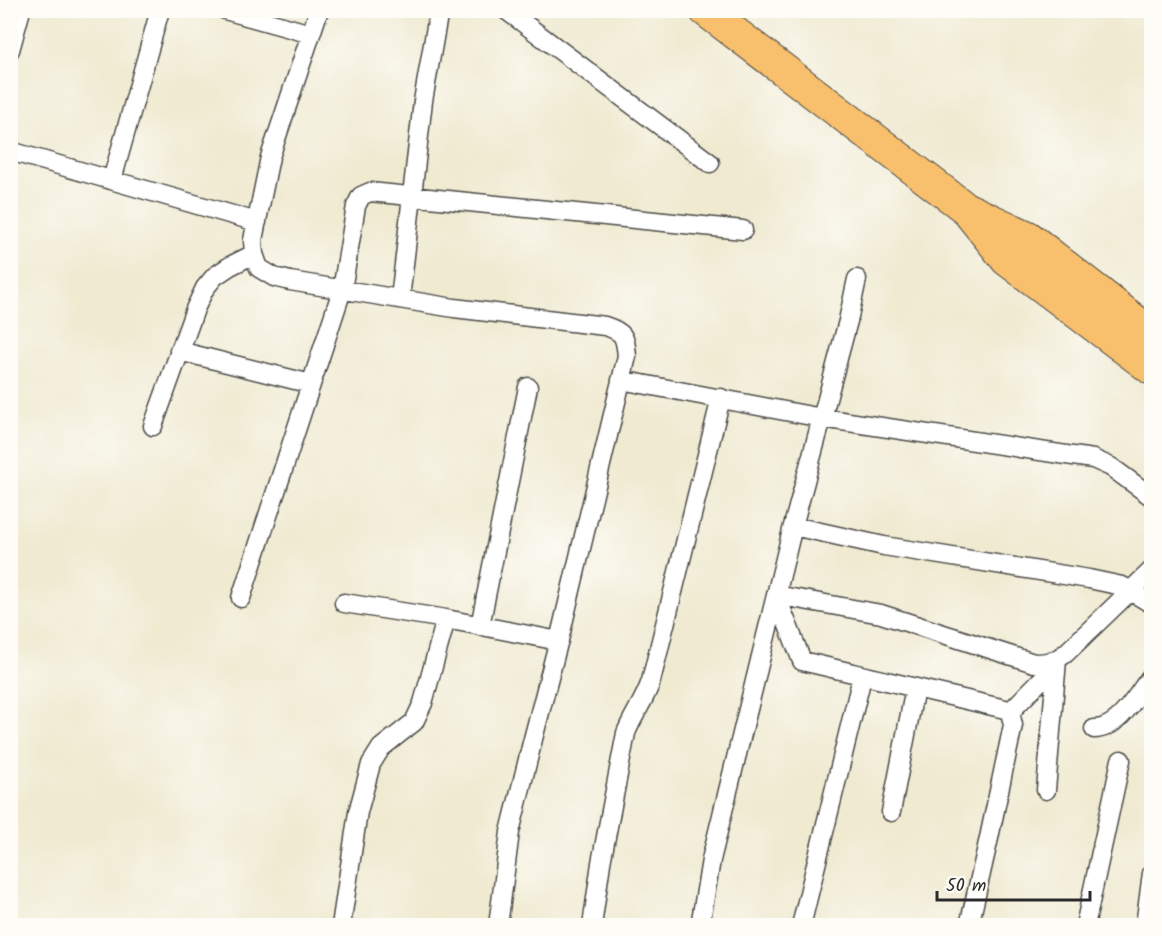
<svg xmlns="http://www.w3.org/2000/svg" width="1162" height="936" viewBox="0 0 1162 936" font-family="Kalam,sans-serif">
<style>
.lines{fill:none;stroke-linecap:round;stroke-linejoin:round}
.street-casing{stroke:#494844;stroke-width:21}
.highway-casing{stroke:#494844;stroke-width:34}
.street{stroke:#fff;stroke-width:18}
.highway{stroke:#f8bf6c;stroke-width:32}
</style>
<rect width="100%" height="100%" fill="#fdfcf7"/>
<filter id="ink" filterUnits="userSpaceOnUse"><feTurbulence type="fractalNoise" baseFrequency=".0167" numOctaves="2"/><feDisplacementMap in="SourceGraphic" scale="12" xChannelSelector="R" yChannelSelector="G"/><feConvolveMatrix kernelMatrix="1 2 1 2 8 2 1 2 1" color-interpolation-filters="sRGB"/></filter>
<filter id="wash" filterUnits="userSpaceOnUse"><feTurbulence type="fractalNoise" baseFrequency=".008" numOctaves="4" result="noise"/><feDisplacementMap in="SourceGraphic" scale="24" xChannelSelector="R" yChannelSelector="G"/><feGaussianBlur stdDeviation="1.35" result="paint"/><feColorMatrix in="noise" values="0 0 0 0 0 0 0 0 0 0 0 0 0 0 0 0 0 1.4 0 .05"/><feComposite in="paint" operator="in"/></filter>
<g filter="url(#wash)">
<rect width="100%" height="100%" fill="#f0ead1"/>
</g>
<g filter="url(#ink)">
<g class="lines">
<g class="street-casing">
<path id="street" d="M225,10L311,34
M319,10L270,157L253,240L254,254L259,268L274,277L290,281L454,308L605,326C624,332 625,336 627,356L561,632L533,739L510,832L498,926
M506,10L710,163
M10,50L21,10
M10,151L257,222
M112,180L160,10
M400,299L423,101L439,10
M179,351L311,384
M621,380L822,418L1093,459L1111,467L1152,497
M153,426L195,309L205,288L215,276L230,266L254,254
M793,526L884,546L1089,579L1122,586L1152,604
M776,595L802,661L1005,709L1010,712L1013,725L989,838L969,926
M776,595L881,614L1034,663C1047,663 1056,661 1066,653L1152,570
M241,598L342,290L356,206L361,196L370,192L743,230
M344,603L446,619L559,641
M480,626L528,387
M1010,712L1042,679
M1094,729C1120,729 1137,694 1152,675
M1046,790L1057,660
M891,812L915,688
M341,926L358,812L371,764L381,748L414,722L423,703L446,619
M592,926L601,863L626,733C633,715 645,700 651,681L721,398
M700,926L711,860L793,526L848,321L857,279
M801,926L862,677
M1085,926L1121,760
M1145,926L1152,873"/>
</g>
<g class="highway-casing">
<path id="highway" d="M705,10L965,208L1028,237L1152,334
M970,214L1007,260L1152,369"/>
</g>
<use href="#street" class="street"/>
<use href="#highway" class="highway"/>
</g>
</g>
<rect width="1162" height="936" fill="none" stroke="#fdfcf7" stroke-width="36"/>
<path d="M937 891v9h153v-9" fill="none" stroke="#2b2b2b" stroke-width="3"/>
<text x="946" y="891" font-size="18" fill="#2b2b2b" stroke="#fdfcf7" stroke-width="4.5" paint-order="stroke">50 m</text>
</svg>
